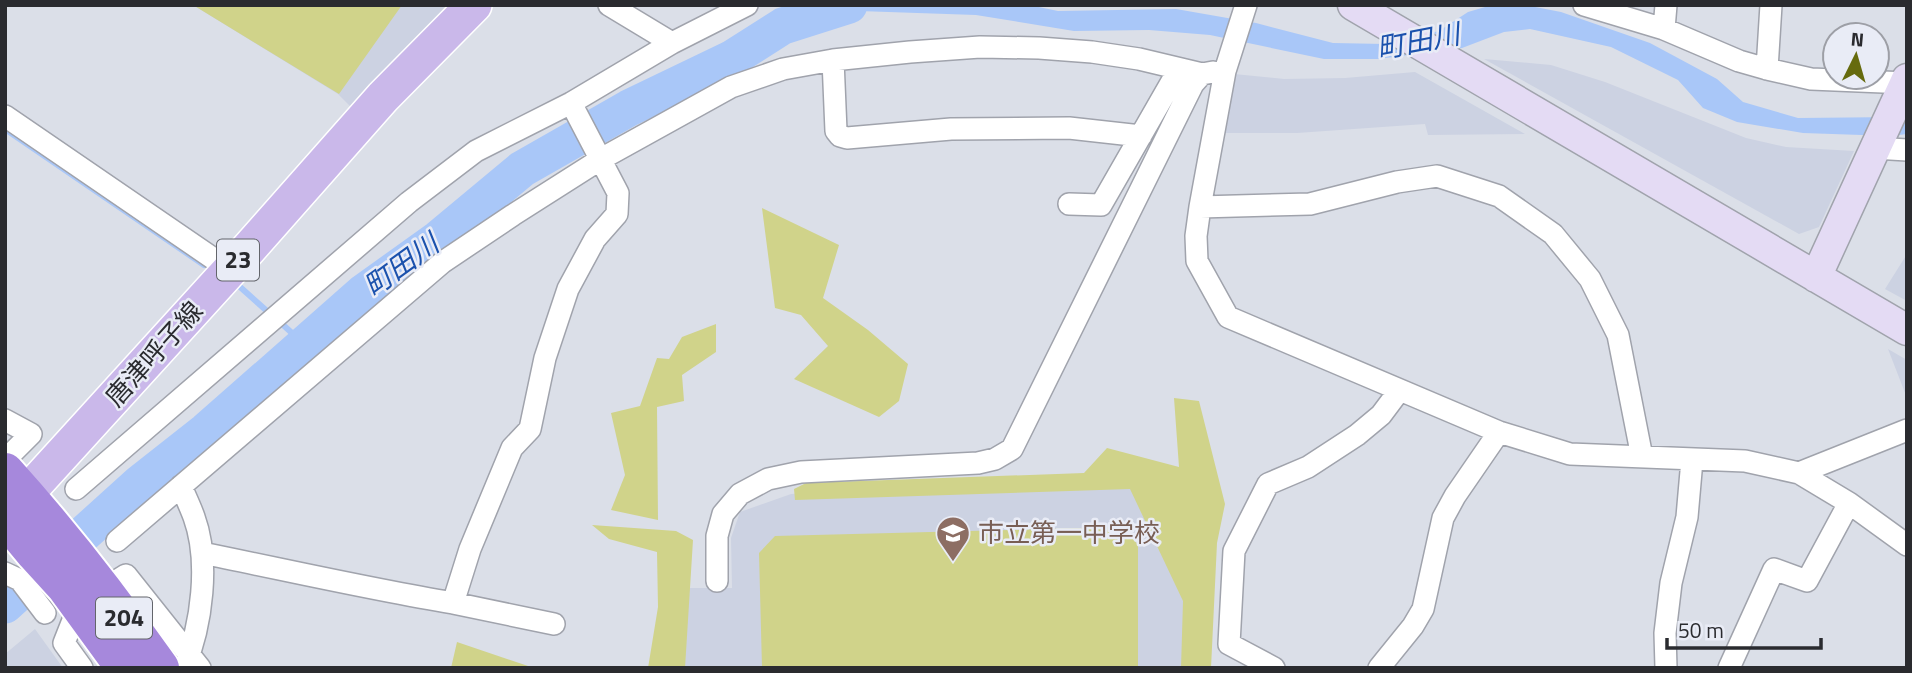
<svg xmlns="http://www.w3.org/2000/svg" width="1912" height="673" viewBox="0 0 1912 673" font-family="'Titillium Web','Noto Sans JP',sans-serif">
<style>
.built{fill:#ccd2e2}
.green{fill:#d0d38a}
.water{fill:#a9c7f8}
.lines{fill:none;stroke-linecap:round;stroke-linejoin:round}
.stream{stroke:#a9c7f8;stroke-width:6}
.river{stroke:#a9c7f8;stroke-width:37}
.street-casing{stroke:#a0a3ac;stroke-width:24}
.secondary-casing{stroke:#a0a3ac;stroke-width:33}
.primary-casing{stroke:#fff;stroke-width:38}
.highway-casing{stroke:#fff;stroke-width:42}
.street{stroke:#fff;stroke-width:21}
.secondary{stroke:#e4dbf4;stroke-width:30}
.primary{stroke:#cab8ea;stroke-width:35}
.highway{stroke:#a688dc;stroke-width:38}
.labels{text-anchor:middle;stroke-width:5;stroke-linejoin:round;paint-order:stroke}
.shield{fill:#e9ecf6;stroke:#63656b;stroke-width:2}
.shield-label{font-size:24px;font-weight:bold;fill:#2a2b2f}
.street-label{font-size:26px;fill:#2a2b2f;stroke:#e9ecf6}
.education-label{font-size:26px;fill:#785e54;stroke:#e9ecf6;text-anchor:start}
.water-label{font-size:28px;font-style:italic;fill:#1a51ad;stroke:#e9ecf6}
</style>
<rect width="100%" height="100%" fill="#dbdfe8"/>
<path class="built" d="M193,5H447L352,108L338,94Z
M1484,59L1551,65L1605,82L1746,138L1786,147L1854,151L1819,227L1799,234Z
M1415,72L1525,134L1428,135L1425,124L1297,133H1225L1234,74L1284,79L1345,78Z
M1907,254V301L1885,289Z
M1888,349L1907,360V398Z
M1133,478L1191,597L1190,668H679L681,588H732L731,538L740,512L791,494Z
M35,629L63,668H5V654Z"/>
<path class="green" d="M193,5H402L339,94Z
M762,208L839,245L823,298L868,330L908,364L899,401L879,417L794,379L828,346L801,315L775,308Z
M716,324V352L682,375L684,401L657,407L658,520L611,510L625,475L611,413L640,406L657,358L669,359L682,337Z
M1174,398L1199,401L1225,504L1217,543L1211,668H1181L1183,601L1130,489L795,500L794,489L806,483L1084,473L1107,448L1179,467Z
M592,525L676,531L693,540L685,668H648L658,607L657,552L609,539Z
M1124,527L1138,545V668H762L759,553L775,536Z
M457,642L534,668H451Z"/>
<path class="water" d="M829,5H1029L1058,11L1176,9L1256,23L1333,43L1385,44L1439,31L1468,12L1492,5H1525L1561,12L1650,43L1717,79L1743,102L1798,118L1898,117L1907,116V134L1891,136L1803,133L1737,122L1703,108L1678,80L1611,47L1530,29L1504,32L1462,48L1378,59H1324L1210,35L1149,30L1074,31L976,15L859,11L782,25Z"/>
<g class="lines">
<path class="stream" d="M5,129L204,265
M239,286L268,312
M281,323L305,345"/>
<path class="river" d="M5,605L140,483L206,431L364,292L438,239L522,169L629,108L731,59L783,26L849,5"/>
<g class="street-casing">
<path id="street" d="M609,5L672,43L747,5
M1246,5L1225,71L1200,207L1196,236L1197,261L1228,317L1499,432L1570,454L1745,461L1799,473L1849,503L1907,545
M1584,5L1664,29L1739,61L1767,69L1811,79L1907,83
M1664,29L1666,5
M833,60L836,131L840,136L847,138L951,129L1069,128L1141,136
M1767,69L1771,5
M5,116L230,270
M1874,148L1907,150
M1069,204L1101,205L1179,69
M1200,207L1310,204L1397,182L1437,176L1499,196L1553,234L1590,279L1618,335L1642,457
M5,420L31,434L5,460
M1799,473L1907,430
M181,486C185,496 190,506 194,517C210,561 202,625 184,668
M76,489L409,202L476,151L571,103L672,43
M117,541L443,262L513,215L601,159L731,87L783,69L833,60L910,52L980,47L1039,48L1092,52L1139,59L1202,74
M202,553C286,570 369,589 453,603L470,549L512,448L530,429L545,358L568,289L595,239L617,214L618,193L571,103
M5,573L20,580L45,613
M717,581V536L723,514L740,494L768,479L801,472L978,463L995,459L1012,449L1193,84L1202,74L1213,72
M102,590L126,575L200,668
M453,603L554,624
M79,605L64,643L82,668
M1274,668L1229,644L1234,551L1268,484L1308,467L1357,435L1381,415L1399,391
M1379,668L1413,626L1423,609L1443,518L1455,496L1499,432
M1666,668L1665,633L1671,583L1687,517L1692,460
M1729,668L1774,569L1807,581L1849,503"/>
</g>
<g class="secondary-casing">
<path id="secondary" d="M1353,5L1907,330
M1816,277L1907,79"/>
</g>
<g class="primary-casing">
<path id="primary" d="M6,516L230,270L383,97L474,5"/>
</g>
<g class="highway-casing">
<path id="highway" d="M5,472C61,534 112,600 160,668
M5,517L35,553L66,587L125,668"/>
</g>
<use href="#street" class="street"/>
<use href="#secondary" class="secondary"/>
<use href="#primary" class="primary"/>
<use href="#highway" class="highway"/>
</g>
<defs>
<g id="school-pin" transform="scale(1.75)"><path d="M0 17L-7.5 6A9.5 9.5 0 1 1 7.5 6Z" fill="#8d6e63" stroke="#e9ecf6"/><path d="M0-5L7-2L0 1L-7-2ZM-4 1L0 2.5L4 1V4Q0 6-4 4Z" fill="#fff"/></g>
</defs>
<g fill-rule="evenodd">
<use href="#school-pin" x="953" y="533"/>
</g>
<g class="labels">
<g class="shield">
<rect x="217" y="239.5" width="42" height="41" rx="5"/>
<rect x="96" y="597.5" width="56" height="41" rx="5"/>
</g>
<g class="shield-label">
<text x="238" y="268">23</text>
<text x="124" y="626">204</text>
</g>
<g class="street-label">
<text transform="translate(154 354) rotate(-48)" y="9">唐津呼子線</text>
</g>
<g class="education-label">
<text x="978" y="542">市立第一中学校</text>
</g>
<g class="water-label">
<text transform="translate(1418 41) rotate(-11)" y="10">町田川</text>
<text transform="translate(401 265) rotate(-36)" y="10">町田川</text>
</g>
</g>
<rect width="1912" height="673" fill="none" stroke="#2a2b2f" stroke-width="14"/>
<g transform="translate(1856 56) rotate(5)"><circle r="33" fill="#e9ecf6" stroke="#9d9fa6" stroke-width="2"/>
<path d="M0-5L12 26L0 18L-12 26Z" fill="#666b0e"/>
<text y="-10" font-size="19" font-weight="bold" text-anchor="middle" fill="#2a2b2f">N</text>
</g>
<path d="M1667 638v10h154v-10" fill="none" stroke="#2a2b2f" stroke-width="3.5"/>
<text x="1678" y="638" font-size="21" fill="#2a2b2f" stroke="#e9ecf6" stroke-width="5" paint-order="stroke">50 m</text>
</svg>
